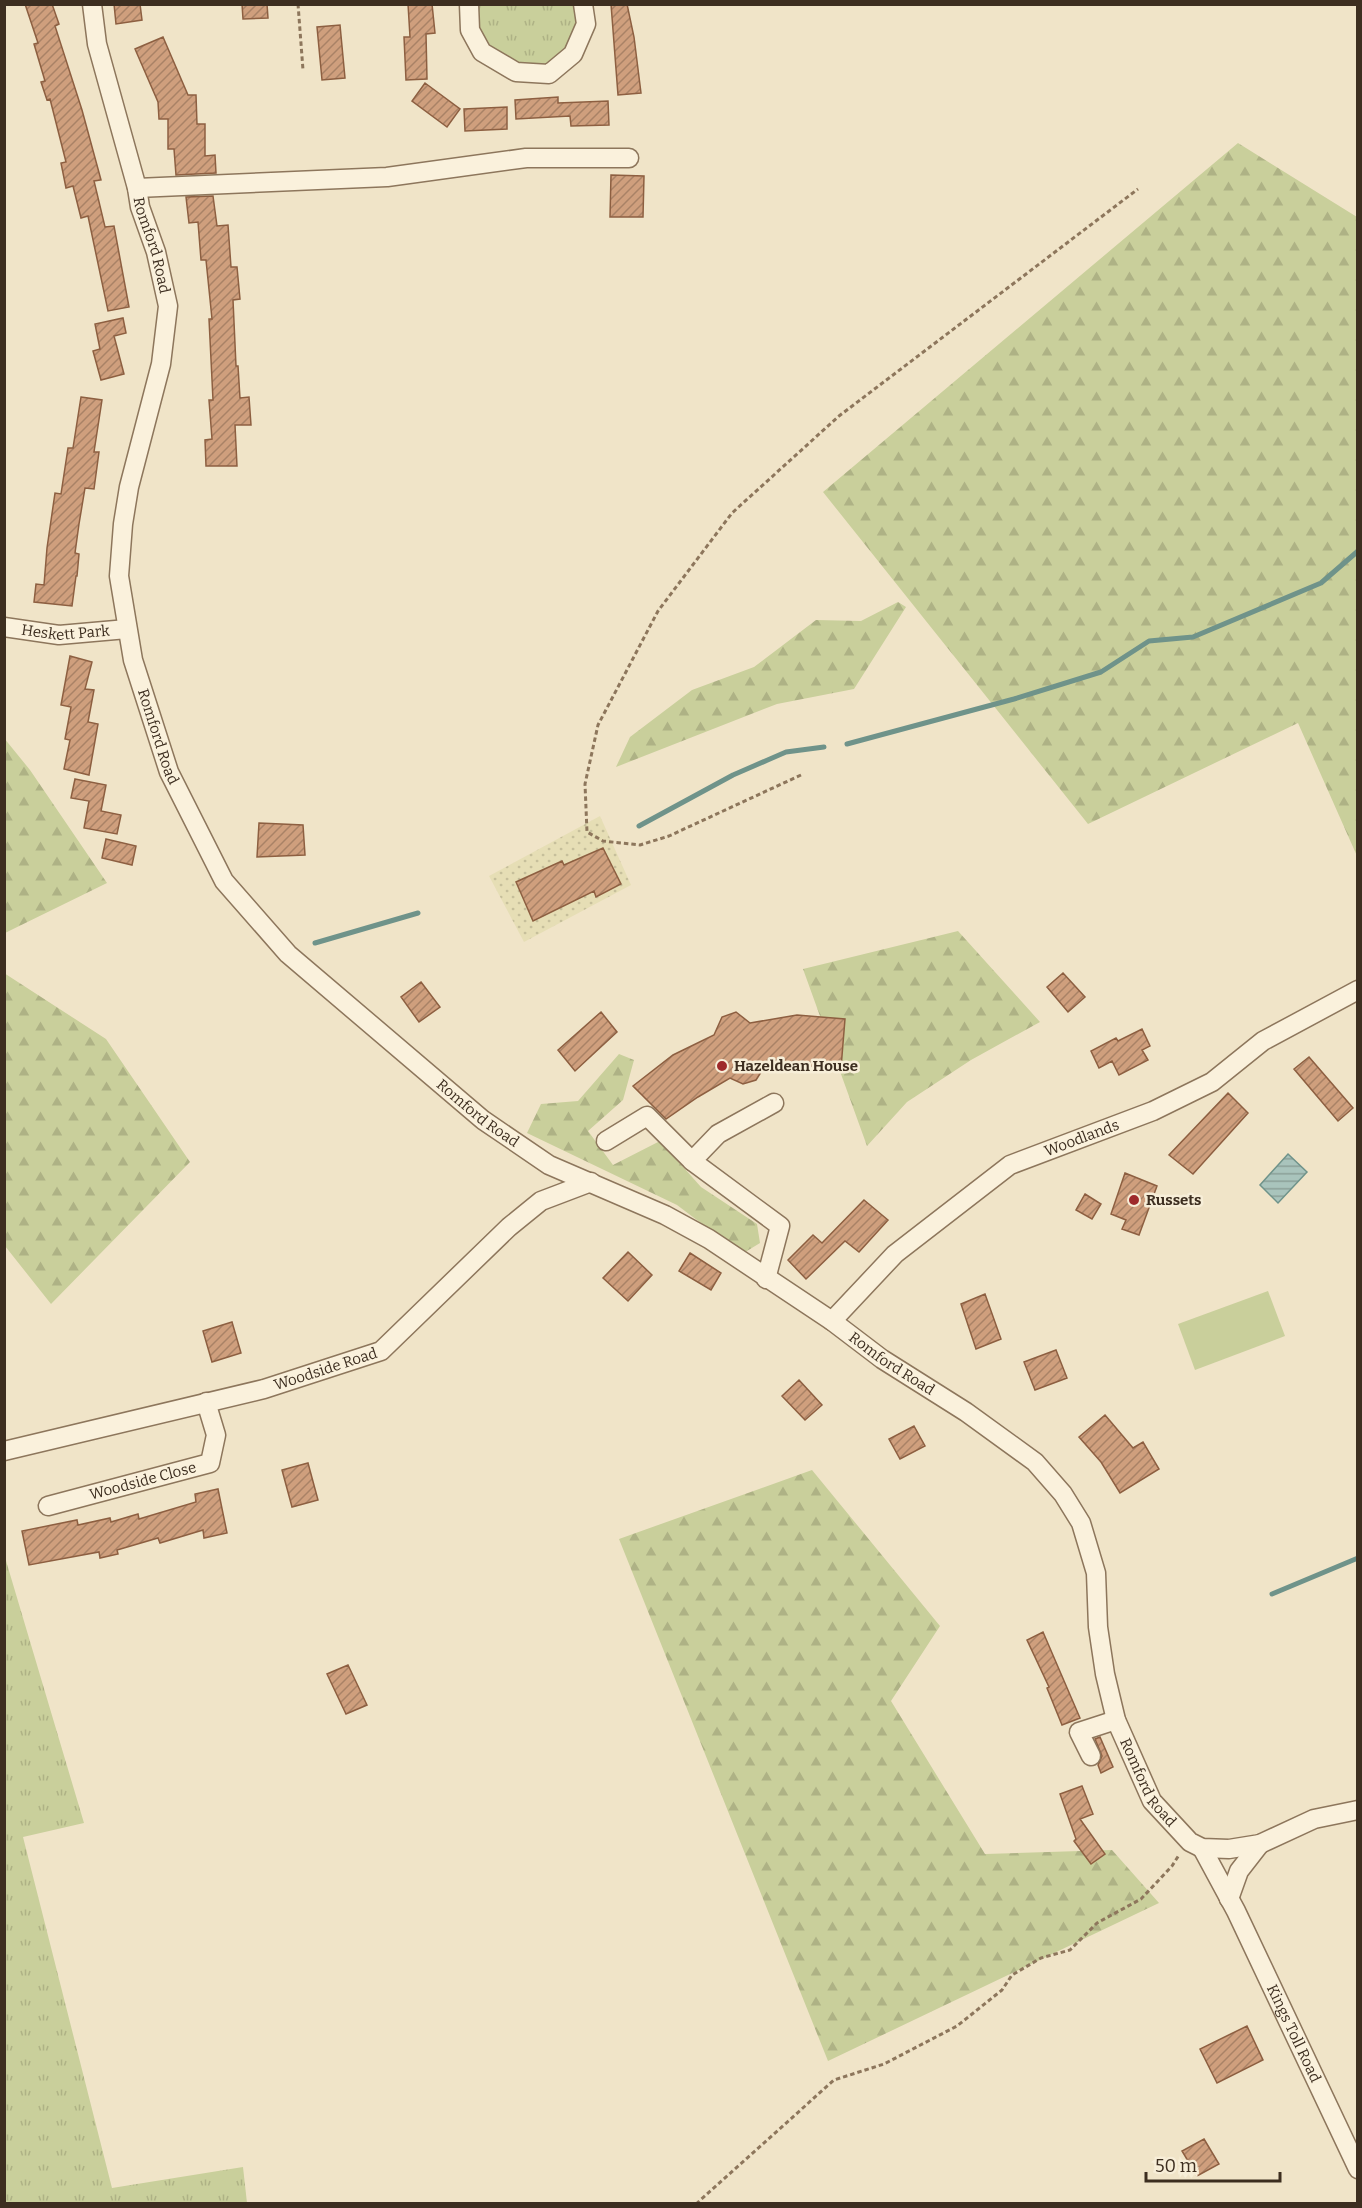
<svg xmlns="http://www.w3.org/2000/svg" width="1362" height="2208" viewBox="0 0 1362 2208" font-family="Bitter,serif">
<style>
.farmland{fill:url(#farmland-dots)}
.grass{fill:url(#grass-tufts)}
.forest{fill:url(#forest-firs)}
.pitch{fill:#c9cf9b}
.water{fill:url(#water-rules);stroke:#6f938a;stroke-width:1.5}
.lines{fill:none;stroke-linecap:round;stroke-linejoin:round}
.stream{stroke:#6f938a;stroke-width:5}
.building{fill:url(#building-hatch);stroke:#8d5f41;stroke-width:1.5}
.minor-casing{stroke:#8d765c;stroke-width:21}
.path{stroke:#8d765c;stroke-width:3;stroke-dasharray:4.5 3;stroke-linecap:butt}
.minor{stroke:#faf1dc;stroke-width:18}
.poi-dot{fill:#9e2a2b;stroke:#f7eed8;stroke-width:2}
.labels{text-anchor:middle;stroke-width:5;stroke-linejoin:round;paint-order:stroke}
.street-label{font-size:15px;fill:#3d2e20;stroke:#f7eed8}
.poi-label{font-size:15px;font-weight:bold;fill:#3d2e20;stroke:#f7eed8;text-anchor:start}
</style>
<defs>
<pattern id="farmland-dots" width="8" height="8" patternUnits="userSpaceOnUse" patternTransform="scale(1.5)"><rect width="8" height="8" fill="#e6deb5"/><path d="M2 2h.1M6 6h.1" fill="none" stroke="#c6bf9b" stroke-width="1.8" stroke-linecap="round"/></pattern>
<pattern id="grass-tufts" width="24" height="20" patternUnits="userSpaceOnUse" patternTransform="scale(1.5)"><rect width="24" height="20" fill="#c9cf9b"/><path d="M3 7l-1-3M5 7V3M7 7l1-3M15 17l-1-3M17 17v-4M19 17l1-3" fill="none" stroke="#aeb285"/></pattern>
<pattern id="forest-firs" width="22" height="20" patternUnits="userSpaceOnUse" patternTransform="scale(1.5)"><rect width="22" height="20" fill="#c9cf9b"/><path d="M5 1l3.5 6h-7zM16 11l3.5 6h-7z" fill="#aeb285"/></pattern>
<pattern id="water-rules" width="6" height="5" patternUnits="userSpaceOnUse" patternTransform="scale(1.5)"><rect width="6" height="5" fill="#a9c4bc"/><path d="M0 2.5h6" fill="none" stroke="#8ba098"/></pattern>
<pattern id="building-hatch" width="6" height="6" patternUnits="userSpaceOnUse" patternTransform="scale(1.5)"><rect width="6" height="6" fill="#cf9f7d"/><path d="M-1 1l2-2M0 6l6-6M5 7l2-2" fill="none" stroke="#a98266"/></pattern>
</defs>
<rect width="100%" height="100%" fill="#f0e4c8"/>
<path class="farmland" d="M600,816L631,885L524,942L489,876Z"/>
<path class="grass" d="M475,5H576C581,37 570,49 546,68L519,67L487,50L476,28Z
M4,1554L84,1823L23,1837L112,2188L243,2167L247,2203H5Z"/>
<path class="forest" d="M1238,143L1357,217V856L1298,723L1088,824L823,492Z
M898,602L906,607L854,689L777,704L616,767L630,737L692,690L754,667L816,620L861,621Z
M4,738L30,770L107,883L5,933Z
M958,931L1040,1022L971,1060L907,1102L867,1146L803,969Z
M4,973L106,1039L190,1162L51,1304L5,1246Z
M619,1054L634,1060L623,1100L588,1131L613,1165L660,1141L701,1187L757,1224L760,1243L742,1254L677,1205L527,1133L541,1104L578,1101Z
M812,1470L940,1626L891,1701L985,1854L1112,1850L1159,1903L828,2061L619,1539Z"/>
<path class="pitch" d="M1268,1291L1285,1336L1195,1370L1178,1324Z"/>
<path class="water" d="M1288,1154L1307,1172L1278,1203L1260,1185Z"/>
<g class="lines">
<path class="stream" d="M847,744L1014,699L1101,672L1149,641L1193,637L1321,583L1358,551
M639,826L733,775L786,752L824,747
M315,943L418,913
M1272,1594L1358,1558"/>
</g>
<path class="building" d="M25,4H52L59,24L55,26L82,110L101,180L94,181L105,227L114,226L129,307L108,311L88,216L81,218L73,186L66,188L61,163L66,162L50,99L47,100L41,82L45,81L34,44L38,43Z
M114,4H140L142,20L116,24Z
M242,4H267L268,18L243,19Z
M408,4H432L435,33L426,34L427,79L406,80L404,37H410Z
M611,4H627L634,37L641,93L618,95Z
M340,25L345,78L322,80L317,27Z
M163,37L188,95H196L197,124H205V156L215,155L216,173L176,175L174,149H168V119H159L158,102L135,49Z
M425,83L460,109L447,127L412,101Z
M558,97V103L608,101L609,125L571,126L570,116L516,119L515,100Z
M507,107V129L465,131L464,109Z
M611,175L644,176L643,217H610Z
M213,196L217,226L228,225L231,267H237L240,299L233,300L236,366H238L240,398L249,397L251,425H235L237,466H206L205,440L212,439L209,400H213L209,319H212L206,260H201L198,222L189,223L186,197Z
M123,318L126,333L114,336L124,374L101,380L93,351L100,349L95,324Z
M81,397L102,400L94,452H99L94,489L85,488L79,524L75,553L79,554L77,576H76L72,606L34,602L36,584L44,585L47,548L55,493L61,494L68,448H73Z
M70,656L92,662L85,689L94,690L88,722L98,724L89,775L64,769L70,740L65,739L71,707L61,705Z
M75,779L106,785L101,811L121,815L117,834L84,828L89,801L71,798Z
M259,823L303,825L305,855L257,857Z
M106,839L136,846L132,865L102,858Z
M603,848L621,884L596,897L594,891L533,921L516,882L562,861L564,865Z
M1063,973L1085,997L1068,1012L1047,987Z
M421,982L440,1007L419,1022L401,997Z
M601,1012L617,1032L575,1071L558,1050Z
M736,1012L750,1023L797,1015L845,1019L841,1068L796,1065L763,1069L756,1080L743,1084L730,1078L698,1097L666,1119L633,1086L673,1055L714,1035L722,1017Z
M1142,1029L1150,1046L1142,1050L1148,1060L1119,1075L1112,1061L1099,1068L1091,1051L1116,1038L1118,1041Z
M1309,1057L1353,1108L1338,1121L1294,1069Z
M1228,1093L1248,1113L1193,1174L1169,1155Z
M1125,1173L1157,1186L1139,1235L1122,1229L1126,1220L1111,1214Z
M1085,1194L1101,1204L1092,1219L1076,1210Z
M864,1200L888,1220L859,1252L845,1241L806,1279L788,1260L813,1235L822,1243Z
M628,1252L652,1275L628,1301L603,1278Z
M690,1253L721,1273L711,1290L679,1271Z
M985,1294L1001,1339L976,1349L961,1304Z
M232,1322L241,1353L212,1362L203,1331Z
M1056,1350L1067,1378L1035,1390L1024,1362Z
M799,1380L822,1405L805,1420L782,1396Z
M1105,1415L1133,1448L1143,1442L1159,1469L1120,1493L1101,1462L1079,1437Z
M914,1426L925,1446L900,1459L889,1439Z
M308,1463L318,1500L292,1507L282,1470Z
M218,1489L227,1533L204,1538L203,1530L160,1543L158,1538L117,1550L118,1554L100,1558L99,1552L29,1565L22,1531L77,1520L78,1525L110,1518L111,1522L138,1514L139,1519L196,1502L195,1494Z
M1043,1632L1080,1718L1062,1725L1047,1688L1049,1687L1027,1640Z
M348,1665L367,1705L346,1714L327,1674Z
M1100,1737L1113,1767L1101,1773L1098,1765L1102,1756L1095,1739Z
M1082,1786L1093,1814L1080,1819L1105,1854L1091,1864L1074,1841L1076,1839L1060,1794Z
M1247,2026L1263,2060L1217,2083L1200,2049Z
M1204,2139L1219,2164L1197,2176L1182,2151Z"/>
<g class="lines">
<g class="minor-casing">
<g id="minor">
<path id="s1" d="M92,4L97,44L137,188L140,207L156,252L168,306L161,364L129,487L123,524L119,576L133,660L169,772L224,881L288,954L483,1120L549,1165L665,1215L709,1239L832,1321L882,1359L966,1412L1035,1462L1063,1494L1081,1523L1096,1573L1098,1627L1105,1674L1116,1720L1152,1801L1190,1842L1202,1848L1229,1849L1260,1844L1314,1819L1358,1810"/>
<path d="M469,4L470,30L482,52L516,72L549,74L573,54L586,24L583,4"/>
<path d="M137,188L387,177L526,158H629"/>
<path id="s2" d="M4,627L59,635L127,629"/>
<path d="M606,1141L647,1116L692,1161"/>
<path d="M766,1279L780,1226L692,1161L718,1134L774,1103"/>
<path id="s3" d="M832,1321L895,1254L1010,1165L1153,1111L1212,1082L1263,1041L1358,990"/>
<path id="s4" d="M4,1451L264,1389L381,1351L509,1227L541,1201L591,1182"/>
<path id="s5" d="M48,1506L210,1463L216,1435L206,1402"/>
<path d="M1091,1756L1079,1732L1116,1720"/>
<path id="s6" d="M1202,1848L1236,1911L1358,2169"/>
<path d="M1229,1899L1239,1871L1260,1844"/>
</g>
</g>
<path class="path" d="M298,4L303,70
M801,775L669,836L640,845L603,841L587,832L585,784L598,725L658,611L732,513L839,416L1138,189
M696,2204L834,2080L884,2064L957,2026L1002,1990L1012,1975L1041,1958L1070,1950L1097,1923L1141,1899L1172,1866L1179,1855"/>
<use href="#minor" class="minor"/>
</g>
<g class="poi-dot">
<circle cx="722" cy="1066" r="6"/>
<circle cx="1134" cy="1200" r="6"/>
</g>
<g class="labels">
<g class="street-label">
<text dy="5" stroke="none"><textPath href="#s1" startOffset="249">Romford Road</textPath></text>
<text dy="5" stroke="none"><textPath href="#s2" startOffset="62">Heskett Park</textPath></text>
<text dy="5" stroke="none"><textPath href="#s1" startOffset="753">Romford Road</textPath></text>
<text dy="5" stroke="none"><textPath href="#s1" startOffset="1257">Romford Road</textPath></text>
<text dy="5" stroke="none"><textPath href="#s3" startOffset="314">Woodlands</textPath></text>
<text dy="5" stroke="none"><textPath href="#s1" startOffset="1743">Romford Road</textPath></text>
<text dy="5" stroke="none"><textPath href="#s4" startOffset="332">Woodside Road</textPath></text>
<text dy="5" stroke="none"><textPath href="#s5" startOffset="98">Woodside Close</textPath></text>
<text dy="5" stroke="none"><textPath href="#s1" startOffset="2265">Romford Road</textPath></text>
<text dy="5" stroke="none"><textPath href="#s6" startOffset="207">Kings Toll Road</textPath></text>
</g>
<g class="poi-label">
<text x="734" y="1071">Hazeldean House</text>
<text x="1146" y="1205">Russets</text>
</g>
</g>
<rect width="1362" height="2208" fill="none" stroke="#3d2e20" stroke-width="12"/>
<path d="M1146 2172v9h134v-9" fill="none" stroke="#3d2e20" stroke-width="3"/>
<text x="1155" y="2172" font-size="18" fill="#3d2e20" stroke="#f7eed8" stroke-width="4.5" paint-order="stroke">50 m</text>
</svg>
